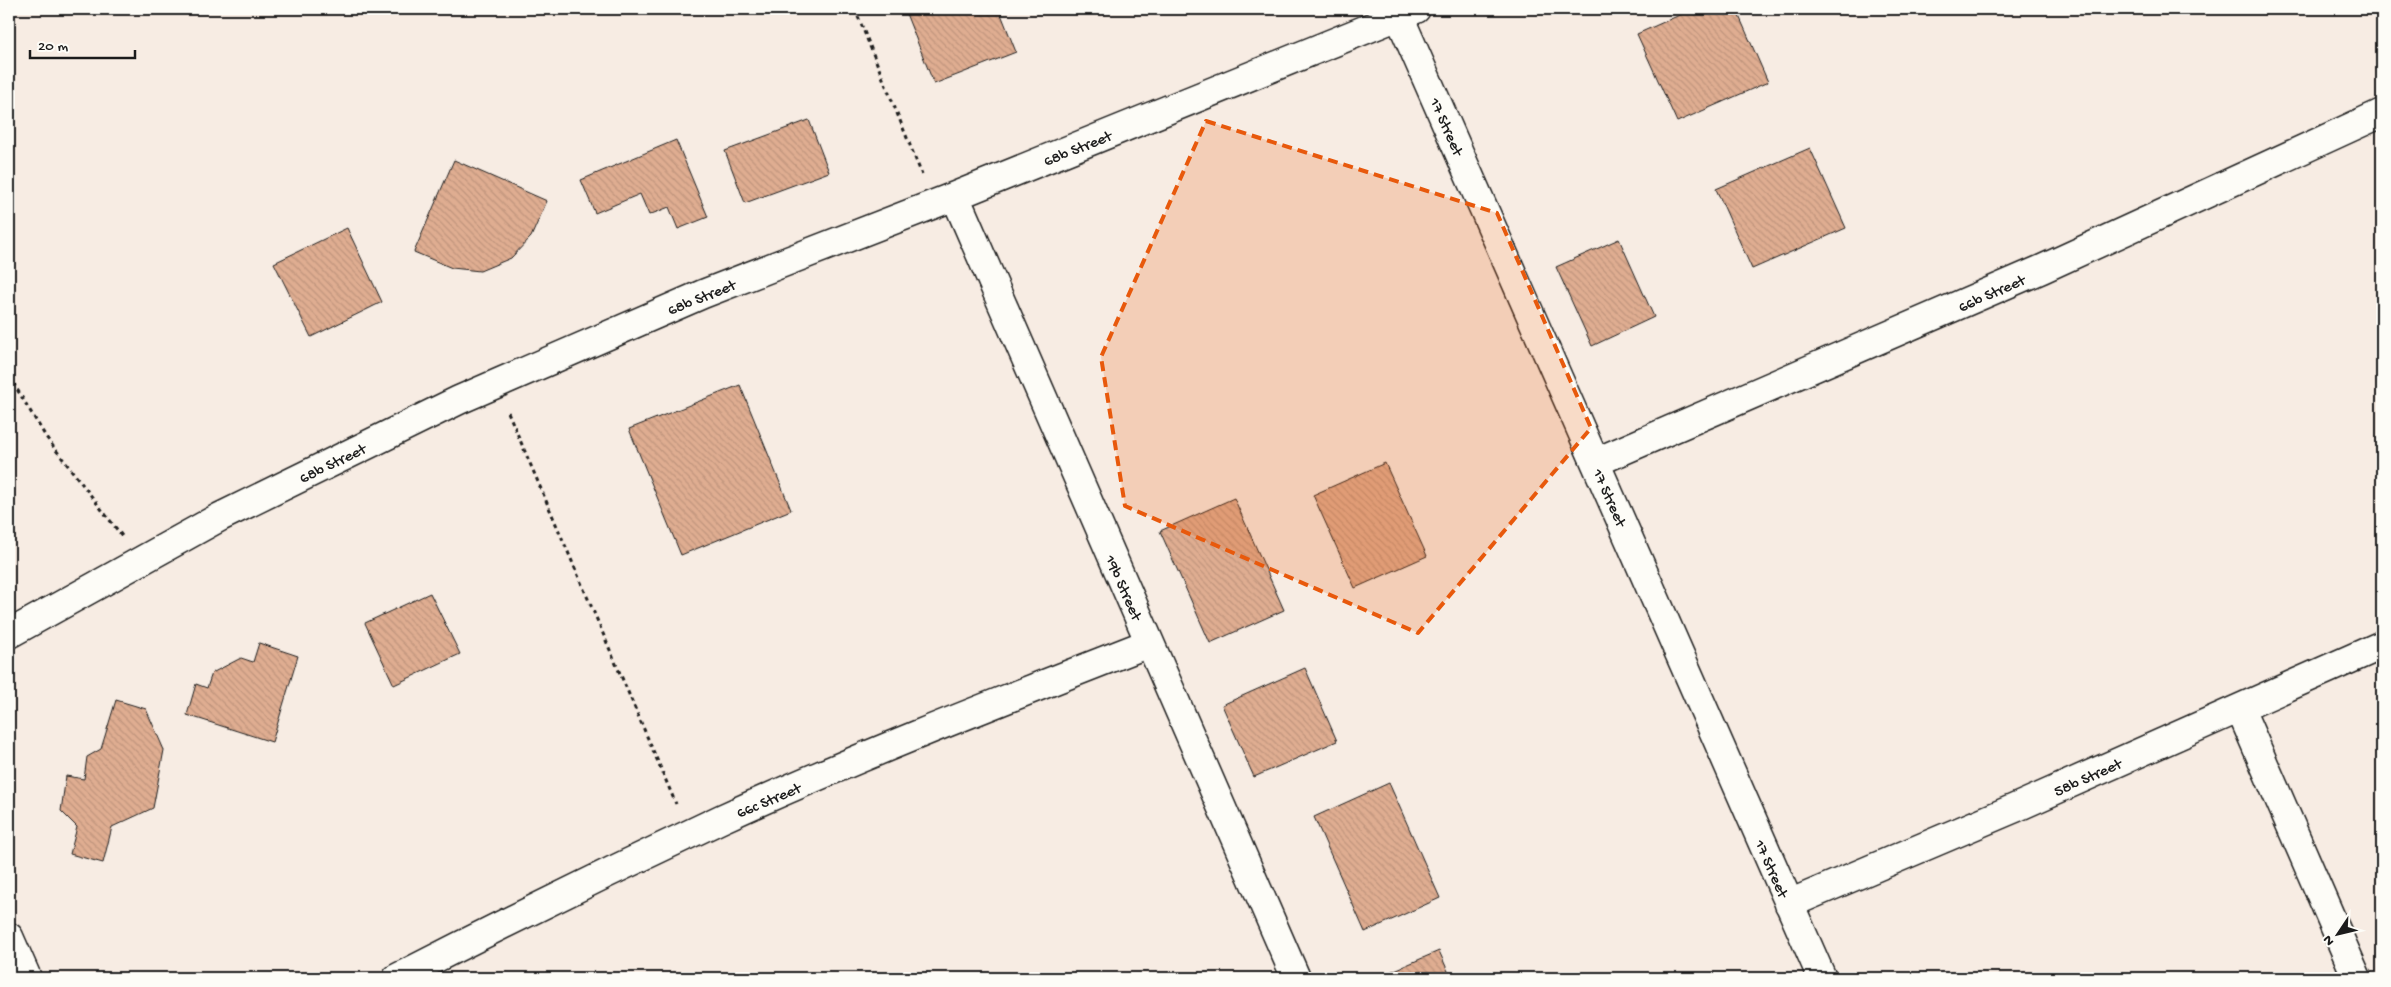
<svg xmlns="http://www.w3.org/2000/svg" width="2391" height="987" viewBox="0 0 2391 987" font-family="'Gochi Hand',sans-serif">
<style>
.building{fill:url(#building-back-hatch);stroke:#1c1c1c}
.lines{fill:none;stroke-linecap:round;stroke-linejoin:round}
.minor-casing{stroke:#1c1c1c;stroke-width:31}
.path{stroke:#1c1c1c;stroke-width:3;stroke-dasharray:4 4;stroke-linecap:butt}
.minor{stroke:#fdfcf7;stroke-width:28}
.marked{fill:#e8590c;fill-opacity:0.2;stroke:#e8590c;stroke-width:4;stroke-dasharray:10 6;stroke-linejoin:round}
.labels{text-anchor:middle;stroke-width:4;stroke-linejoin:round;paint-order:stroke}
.street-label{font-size:16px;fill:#1c1c1c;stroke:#fdfcf7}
</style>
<defs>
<pattern id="building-back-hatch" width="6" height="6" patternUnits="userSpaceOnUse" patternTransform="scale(1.25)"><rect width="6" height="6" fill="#dfad91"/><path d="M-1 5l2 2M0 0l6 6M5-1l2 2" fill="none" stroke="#bf947c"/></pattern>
</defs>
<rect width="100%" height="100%" fill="#f7ece3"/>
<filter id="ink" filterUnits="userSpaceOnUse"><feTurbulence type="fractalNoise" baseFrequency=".02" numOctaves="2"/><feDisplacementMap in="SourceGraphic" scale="10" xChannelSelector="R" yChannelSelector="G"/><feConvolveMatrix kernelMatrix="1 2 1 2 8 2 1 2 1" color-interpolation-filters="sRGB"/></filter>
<g filter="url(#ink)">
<path class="building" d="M911,9H999L1016,52L934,84L905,11Z
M1693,9H1736L1768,82L1677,122L1637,34Z
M809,120L829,172L745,203L725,151Z
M676,140L708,217L678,229L669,207L649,215L640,194L595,213L581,180Z
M1810,148L1846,228L1752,269L1716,189Z
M454,160L547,201L531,237L511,258L480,271L452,268L414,252Z
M347,228L382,302L311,337L274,263Z
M1619,239L1654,317L1592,346L1556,267Z
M740,385L791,510L681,555L629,429Z
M1385,463L1427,556L1355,588L1313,495Z
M1234,498L1284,610L1210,643L1160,531Z
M430,593L460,654L394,685L365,623Z
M259,643L298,656L272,742L187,715L196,684L207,688L212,673L241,658L253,662Z
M1305,668L1337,741L1254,777L1222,705Z
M116,700L146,709L164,750L153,808L112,827L103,863L70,854L77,827L61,811L66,776L84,779L87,757L101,749Z
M1389,783L1440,898L1365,932L1314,817Z
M1439,951L1451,978H1376Z"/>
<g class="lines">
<g class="minor-casing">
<path id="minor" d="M1399,16L1822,978
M955,196L1296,978
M1596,462L2042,269L2382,113
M9,634L220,517L459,400L703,294L955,196L1416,9
M2240,709L2357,978
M1789,904L2015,808L2382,645
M9,937L27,978
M397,978C504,923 612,870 721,819C861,755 1006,699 1149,643"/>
</g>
<path class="path" d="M855,9L922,175
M9,376L46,437L122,536
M508,412L676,804"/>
<use href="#minor" class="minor"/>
</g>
</g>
<path class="marked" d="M1206,121L1497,213L1591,428L1418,633L1125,506L1101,357Z"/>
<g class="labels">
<g class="street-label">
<text transform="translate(1448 126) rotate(66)" y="6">17 Street</text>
<text transform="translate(1077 147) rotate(-22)" y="6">68b Street</text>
<text transform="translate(1991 292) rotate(-24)" y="6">66b Street</text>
<text transform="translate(701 296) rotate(-22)" y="6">68b Street</text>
<text transform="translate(332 462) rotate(-26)" y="6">68b Street</text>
<text transform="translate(1611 497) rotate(66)" y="6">17 Street</text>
<text transform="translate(1125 587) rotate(66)" y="6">19b Street</text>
<text transform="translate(2087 776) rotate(-24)" y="6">58b Street</text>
<text transform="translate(768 799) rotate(-23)" y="6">66c Street</text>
<text transform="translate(1773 868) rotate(66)" y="6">17 Street</text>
</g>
</g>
<rect width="2391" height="987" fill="none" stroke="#fdfcf7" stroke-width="30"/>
<rect x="15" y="15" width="2361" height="957" fill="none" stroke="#1c1c1c" stroke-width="2" filter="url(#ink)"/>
<g transform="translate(2338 934) rotate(235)" stroke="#fdfcf7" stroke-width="4" paint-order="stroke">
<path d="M0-4L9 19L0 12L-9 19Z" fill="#1c1c1c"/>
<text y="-8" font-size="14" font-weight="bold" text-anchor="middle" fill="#1c1c1c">N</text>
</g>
<path d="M30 50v8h105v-8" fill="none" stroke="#1c1c1c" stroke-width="2.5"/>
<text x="38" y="50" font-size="15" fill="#1c1c1c" stroke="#fdfcf7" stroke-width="4" paint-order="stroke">20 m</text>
</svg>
